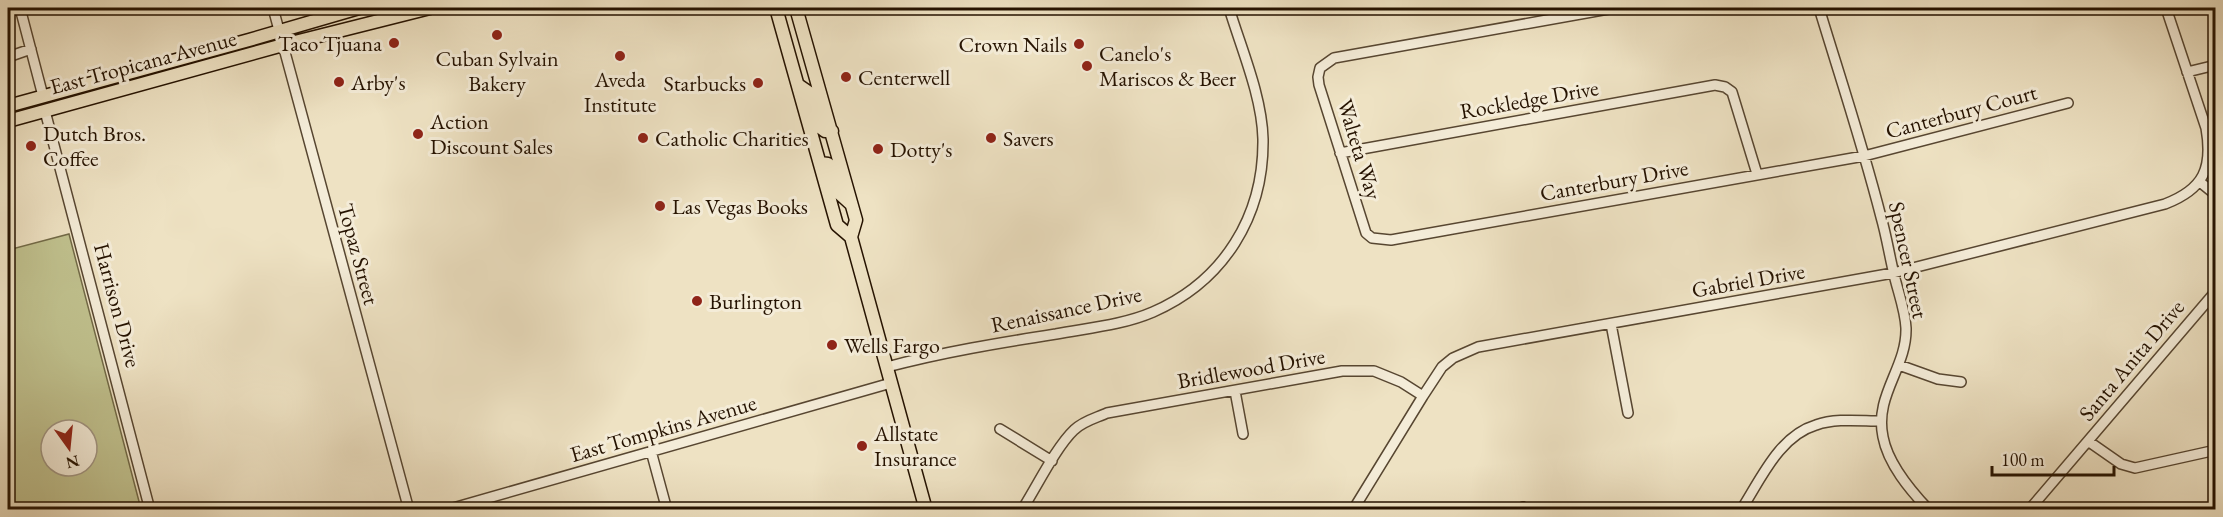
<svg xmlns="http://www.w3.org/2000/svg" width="2223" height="517" viewBox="0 0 2223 517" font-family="'EB Garamond',serif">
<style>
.green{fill:#c0c18e;stroke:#726a47;stroke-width:1.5;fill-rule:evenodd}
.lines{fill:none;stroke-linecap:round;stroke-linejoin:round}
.minor-casing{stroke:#574631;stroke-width:12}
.major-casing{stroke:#251200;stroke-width:15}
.minor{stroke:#f4ecd8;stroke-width:9}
.major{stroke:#eee2c3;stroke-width:12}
.poi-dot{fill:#8f2418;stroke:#f4ecd8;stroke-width:2}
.labels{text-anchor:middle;stroke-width:6;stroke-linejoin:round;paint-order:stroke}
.poi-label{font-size:22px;fill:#251200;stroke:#f4ecd8;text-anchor:start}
.street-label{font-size:22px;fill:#251200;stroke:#f4ecd8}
</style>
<rect width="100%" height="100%" fill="#eee2c3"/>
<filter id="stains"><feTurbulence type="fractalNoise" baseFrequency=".00333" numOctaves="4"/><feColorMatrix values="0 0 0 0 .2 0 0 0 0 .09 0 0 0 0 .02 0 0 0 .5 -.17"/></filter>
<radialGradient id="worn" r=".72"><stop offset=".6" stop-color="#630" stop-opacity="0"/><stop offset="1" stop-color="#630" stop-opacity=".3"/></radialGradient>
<path class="green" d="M69,234L141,509H8V250ZM51,430H87V466H51Z"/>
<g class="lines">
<g class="minor-casing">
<path id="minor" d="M20,8L43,96
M273,8L409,510
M1614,8L1334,58L1320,68L1318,77L1319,85L1366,233L1372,238L1391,240L1864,156L2068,103
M1819,8C1840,77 1863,146 1881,217C1886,234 1889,253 1893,270C1897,290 1905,308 1906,328C1907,368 1874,395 1883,437C1888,464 1910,490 1929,510
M8,57L31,49
M2187,72L2216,65
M45,111L150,510
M1340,153L1715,85L1725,87L1732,92L1757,174
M2200,182L2216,195
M1611,324L1628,413
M1899,365L1938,379L1961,382
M887,367C943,352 999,343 1056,334C1088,328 1123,325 1153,312C1224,281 1264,216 1263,139C1262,96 1241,48 1229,8
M1235,391L1243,434
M1000,429L1052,461
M2088,441L2121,464L2135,468L2216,450
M651,451L667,510
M1523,507L1525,510
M446,510L891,383
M1025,510V505C1038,484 1057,446 1074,430C1083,421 1096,418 1107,413L1342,371H1374L1401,382L1423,396
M1353,510L1423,396L1442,367L1453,358L1478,347L1893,273L2165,204C2204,189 2213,168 2206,128L2166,8
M1741,510C1761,479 1779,436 1816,425C1836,418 1860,421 1881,421
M2029,510L2216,291"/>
</g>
<g class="major-casing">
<path id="major" d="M776,8L837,225L851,237
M796,8L856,220L851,237L926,510
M798,85L811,94L821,128L825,131H832
M8,106L249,40L359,8
M8,121L283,45L430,8
M820,163L828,164L832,169L840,194L851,204"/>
</g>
<use href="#minor" class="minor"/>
<use href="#major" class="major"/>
</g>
<g class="poi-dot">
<circle cx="497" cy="35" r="6"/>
<circle cx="394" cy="43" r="6"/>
<circle cx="1079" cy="44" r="6"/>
<circle cx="620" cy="56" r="6"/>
<circle cx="1087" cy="66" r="6"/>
<circle cx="846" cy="77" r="6"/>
<circle cx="339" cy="82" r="6"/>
<circle cx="758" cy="83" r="6"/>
<circle cx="418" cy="134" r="6"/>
<circle cx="643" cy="138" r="6"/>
<circle cx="991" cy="138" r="6"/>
<circle cx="31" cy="146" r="6"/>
<circle cx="878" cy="149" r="6"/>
<circle cx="660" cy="206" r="6"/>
<circle cx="697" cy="301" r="6"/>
<circle cx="832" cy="345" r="6"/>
<circle cx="862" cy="446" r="6"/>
</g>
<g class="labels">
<g class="poi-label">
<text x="382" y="51" text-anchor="end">Taco Tjuana</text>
<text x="1067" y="52" text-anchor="end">Crown Nails</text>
<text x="1099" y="61">Canelo's<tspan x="1099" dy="25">Mariscos &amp; Beer</tspan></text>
<text x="497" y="66" text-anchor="middle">Cuban Sylvain<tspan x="497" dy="25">Bakery</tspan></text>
<text x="858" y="85">Centerwell</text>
<text x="620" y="87" text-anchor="middle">Aveda<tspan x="620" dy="25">Institute</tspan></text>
<text x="351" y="90">Arby's</text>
<text x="746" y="91" text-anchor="end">Starbucks</text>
<text x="430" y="129">Action<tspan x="430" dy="25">Discount Sales</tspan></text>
<text x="43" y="141">Dutch Bros.<tspan x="43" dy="25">Coffee</tspan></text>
<text x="655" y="146">Catholic Charities</text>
<text x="1003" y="146">Savers</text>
<text x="890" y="157">Dotty's</text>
<text x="672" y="214">Las Vegas Books</text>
<text x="709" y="309">Burlington</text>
<text x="844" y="353">Wells Fargo</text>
<text x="874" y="441">Allstate<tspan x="874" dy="25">Insurance</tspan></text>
</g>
<g class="street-label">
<text transform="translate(143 62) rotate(-15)" y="8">East Tropicana Avenue</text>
<text transform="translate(1529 99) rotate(-10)" y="8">Rockledge Drive</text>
<text transform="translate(1961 111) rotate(-15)" y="8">Canterbury Court</text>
<text transform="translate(1360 149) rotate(73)" y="8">Walteta Way</text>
<text transform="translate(1614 180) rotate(-10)" y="8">Canterbury Drive</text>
<text transform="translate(359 254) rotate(75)" y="8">Topaz Street</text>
<text transform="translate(1909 260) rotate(78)" y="8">Spencer Street</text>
<text transform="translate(1748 280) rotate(-10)" y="8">Gabriel Drive</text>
<text transform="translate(118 305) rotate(75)" y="8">Harrison Drive</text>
<text transform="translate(1066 309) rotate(-12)" y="8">Renaissance Drive</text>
<text transform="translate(2131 360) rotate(-50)" y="8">Santa Anita Drive</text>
<text transform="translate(1251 368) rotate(-10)" y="8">Bridlewood Drive</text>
<text transform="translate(663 428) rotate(-16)" y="8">East Tompkins Avenue</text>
</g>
</g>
<rect width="2223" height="517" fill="none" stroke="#eee2c3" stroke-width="30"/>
<rect x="9" y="9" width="2205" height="499" fill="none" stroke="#251200" stroke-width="3"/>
<rect x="15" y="15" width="2193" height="487" fill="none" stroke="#251200" stroke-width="1.5"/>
<g transform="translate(69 448) rotate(165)"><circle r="28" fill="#f4ecd8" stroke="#a19582" stroke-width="1.5"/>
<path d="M0-4.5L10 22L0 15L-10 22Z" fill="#8f2418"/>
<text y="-9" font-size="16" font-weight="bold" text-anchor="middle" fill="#251200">N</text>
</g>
<path d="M1992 466v9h122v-9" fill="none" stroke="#251200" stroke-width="3"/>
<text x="2001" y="466" font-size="18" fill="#251200" stroke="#f4ecd8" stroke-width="4.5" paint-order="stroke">100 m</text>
<rect width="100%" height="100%" filter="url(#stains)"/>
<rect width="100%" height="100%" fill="url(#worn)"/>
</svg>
